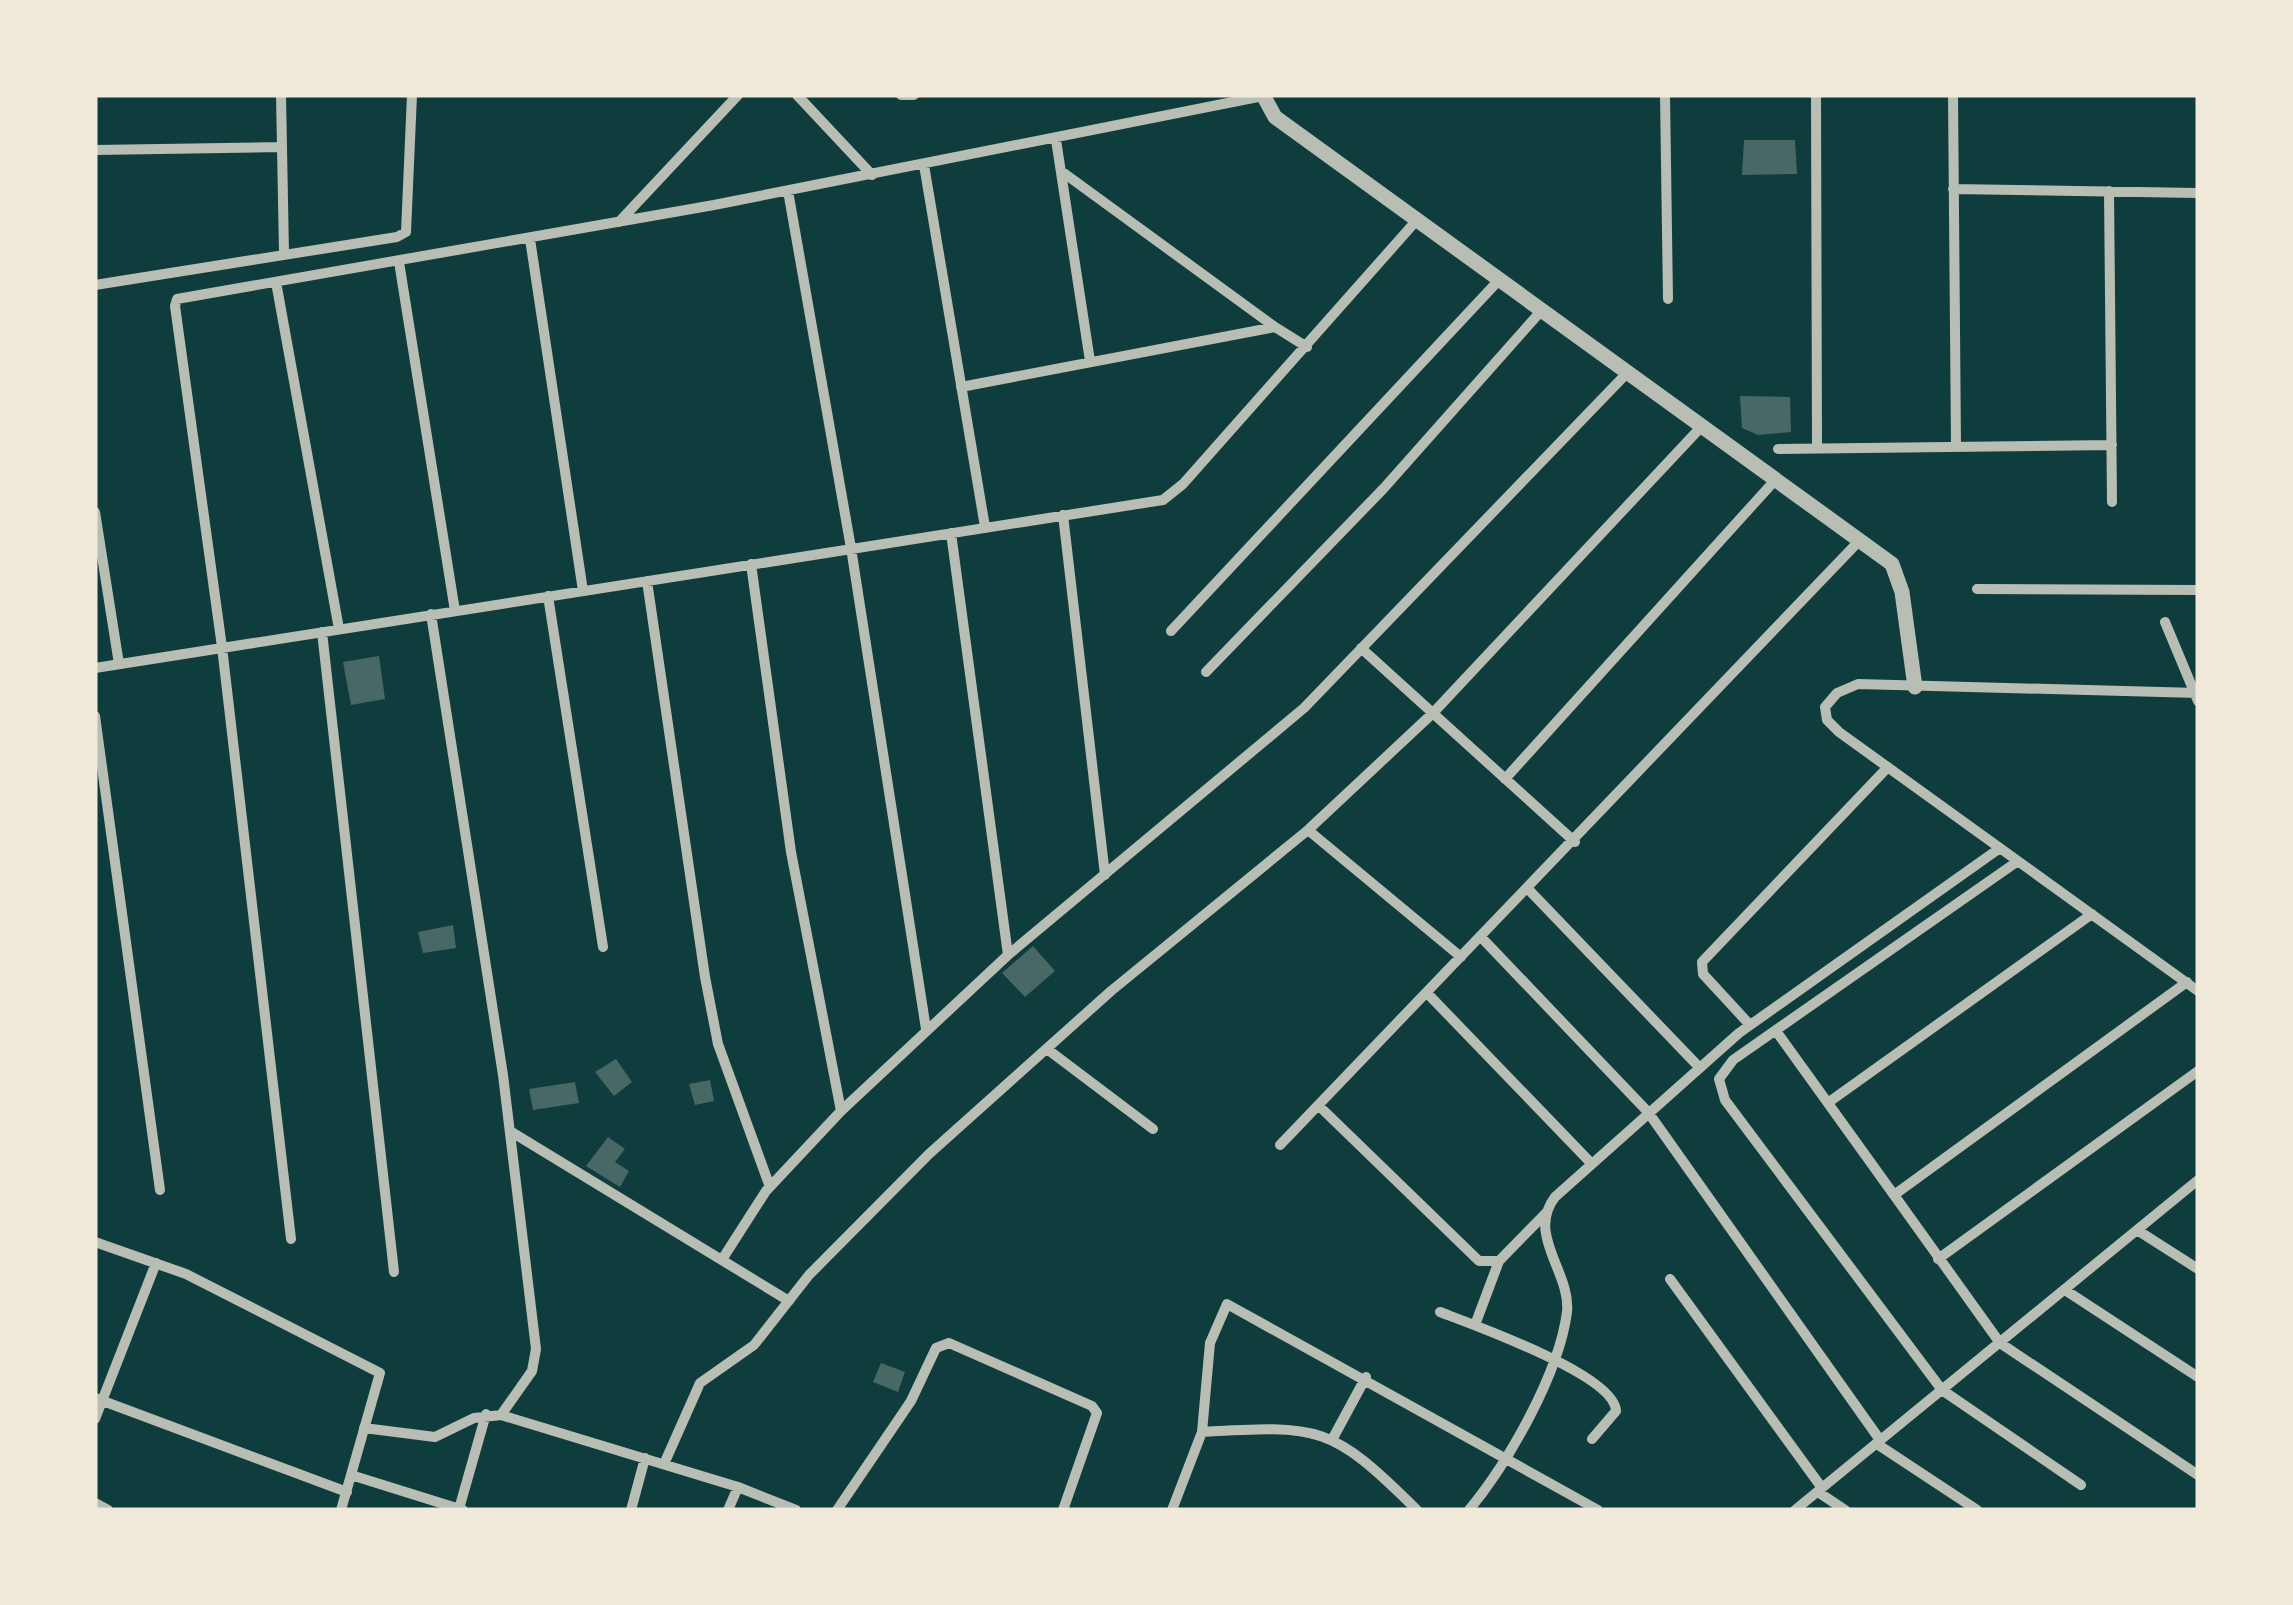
<svg xmlns="http://www.w3.org/2000/svg" width="2293" height="1605" viewBox="0 0 2293 1605" font-family="'Fira Sans Condensed',sans-serif">
<style>
.building{fill:#486865}
.lines{fill:none;stroke-linecap:round;stroke-linejoin:round}
.minor{stroke:#b8beb3;stroke-width:10}
.tertiary{stroke:#b8beb3;stroke-width:15}
</style>
<rect width="100%" height="100%" fill="#0f3d3e"/>
<path class="building" d="M1744,140H1795L1797,174L1742,175Z
M1740,396L1790,397L1791,432L1758,435L1742,428Z
M379,656L385,699L351,705L343,662Z
M453,925L456,948L423,953L418,932Z
M1033,946L1055,971L1025,997L1002,973Z
M616,1059L632,1082L614,1096L595,1072Z
M710,1080L714,1101L695,1105L689,1084Z
M575,1082L579,1103L533,1110L529,1089Z
M608,1137L625,1149L615,1162L629,1171L620,1187L586,1166Z
M881,1363L905,1372L898,1392L873,1382Z"/>
<g class="lines">
<path class="minor" d="M281,95L284,253
M797,95L872,175
M901,95H914
M1665,95L1668,299
M1816,95L1817,446
M1953,95L1956,446
M1056,140L1090,361
M95,150L280,147
M924,165L985,527
M1061,171L1275,327
M1953,189L2198,193
M788,191L851,548L926,1029
M2109,191L2112,502
M619,222L738,95
M530,239L583,591
M399,262L455,611
M276,282L339,629
M95,285L397,237L406,232L412,95
M961,387L1275,327L1307,347
M1778,449L2112,445
M95,512L119,664
M1063,515L1105,875
M951,533L1008,955
M751,564L791,852L841,1111
M647,581L705,977L718,1044L770,1187
M1977,589L2198,590
M548,596L603,947
M431,614L503,1075L536,1349L532,1371L501,1415
M2165,622L2198,701
M1171,631L1499,280
M322,632L394,1272
M1361,648L1575,842
M95,668L1163,500L1183,484L1416,221
M1206,672L1384,488L1542,310
M2198,693L1858,684L1837,693L1825,707L1827,720L1839,732L2198,991
M95,716L160,1190
M1505,779L1777,478
M1308,830L1461,957
M2018,861L1733,1060L1719,1079L1725,1100L1942,1390L2081,1485
M1529,890L1699,1067
M1480,936L1648,1112L1880,1440
M2187,982L1894,1195L2000,1343L2198,1475
M1427,993L1590,1162
M1750,1025L1703,974L1702,962L1888,767
M1776,1031L1894,1195
M1047,1049L1153,1129
M1829,1102L2092,914
M1318,1105L1479,1261H1499L1546,1213
M510,1131L789,1301
M1280,1145L1861,539
M2137,1230L2198,1269
M291,1239L222,647L175,306L177,299L714,205L1263,96
M95,1242L186,1274L380,1373L341,1510
M723,1258L766,1191L841,1111L1008,955L1304,708L1629,371
M1938,1259L2198,1071
M1670,1279L1822,1488
M2065,1290L2198,1377
M1440,1312C1474,1325 1615,1375 1616,1411L1592,1439
M1475,1325L1499,1261
M95,1398L347,1492
M95,1419L156,1263
M364,1428L435,1437L474,1418L501,1415L738,1487L796,1510
M1202,1432C1321,1425 1331,1425 1417,1510
M1333,1438L1366,1377
M1877,1444L1977,1510
M664,1464L700,1383L754,1345L809,1275L929,1154L1111,991L1308,830L1433,713L1703,425
M351,1475L463,1510
M1818,1492L1845,1510
M95,1503L108,1510
M459,1509L486,1414
M631,1510L645,1458
M728,1510L738,1487
M837,1510L911,1401L936,1348L949,1343L1092,1406L1097,1413L1063,1510
M1172,1510L1202,1432L1210,1343L1227,1304L1598,1510
M1469,1510C1508,1463 1559,1374 1567,1312C1571,1272 1526,1235 1555,1197L1739,1033L2000,848
M1795,1510L2198,1180"/>
<path class="tertiary" d="M1263,95L1275,117L1892,564L1902,592L1915,687"/>
</g>
<rect width="2293" height="1605" fill="none" stroke="#f1e9da" stroke-width="195"/>
</svg>
